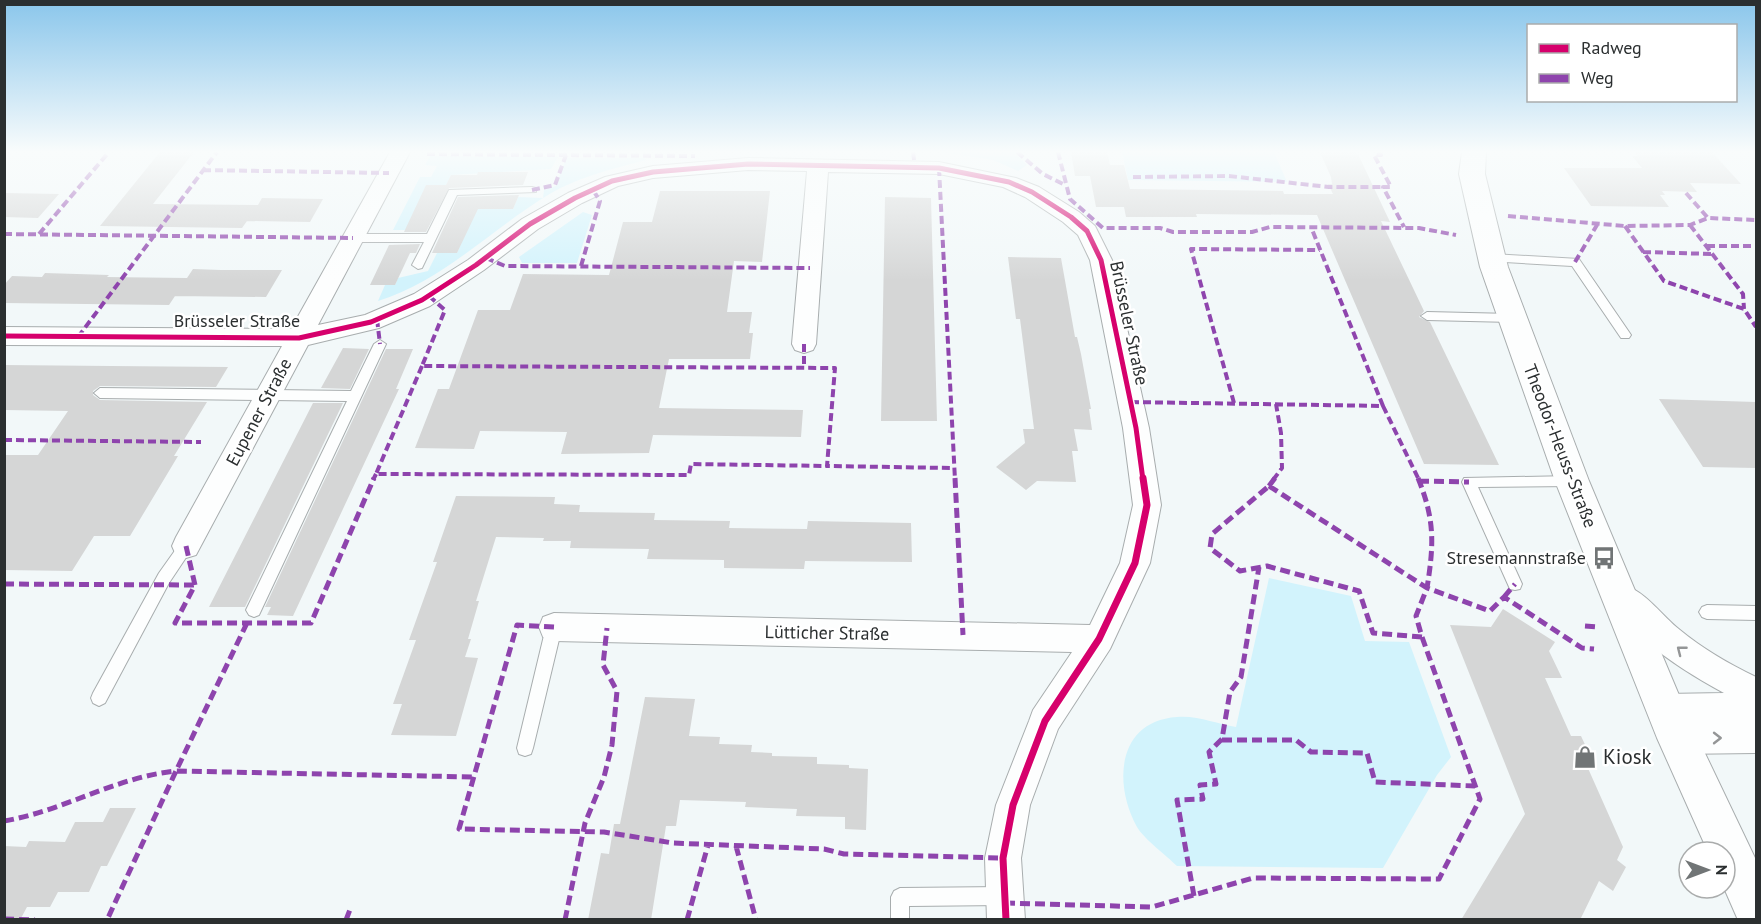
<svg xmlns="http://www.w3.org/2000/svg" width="1761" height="924" viewBox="0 0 1761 924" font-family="'PT Sans',sans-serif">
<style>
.green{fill:#d2f3fc}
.building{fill:#d5d6d6}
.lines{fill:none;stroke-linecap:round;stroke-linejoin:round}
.service-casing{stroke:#a8adae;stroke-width:2}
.minor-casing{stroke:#a8adae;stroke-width:2}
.tertiary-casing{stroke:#a8adae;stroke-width:2}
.service{fill:#fdfefe;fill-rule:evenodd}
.minor{fill:#fdfefe;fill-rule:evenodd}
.tertiary{fill:#fdfefe;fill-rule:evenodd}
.quiet-far1{stroke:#8e44ad;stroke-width:4;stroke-dasharray:8 4;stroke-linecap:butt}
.quiet{stroke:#8e44ad;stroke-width:5;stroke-dasharray:10 5;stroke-linecap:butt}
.cycleway-far1-casing{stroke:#fff;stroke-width:8}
.cycleway-casing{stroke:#fff;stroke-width:10}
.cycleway-far1{stroke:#d6006c;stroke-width:5}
.cycleway{stroke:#d6006c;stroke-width:7}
.oneway{stroke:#949697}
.labels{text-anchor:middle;stroke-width:5;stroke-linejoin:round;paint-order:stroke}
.street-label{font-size:18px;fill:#2b2f30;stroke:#fff}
.poi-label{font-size:18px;fill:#2b2f30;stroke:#fff;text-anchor:end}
.near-poi-label{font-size:21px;fill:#2b2f30;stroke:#fff;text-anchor:start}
</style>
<rect width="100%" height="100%" fill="#f2f8f9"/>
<path class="green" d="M940,152H1014L1027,165L1018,171L993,160Z
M1122,152H1274L1287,182L1128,180Z
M430,156L558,157L551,169L451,175L446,185H427L416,230H393L420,177H431L437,166L425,165Z
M566,158H645L646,160C611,169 574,178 543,198C489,232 440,282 378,301L385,285H395L398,278L428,271L437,253H457L476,209H513L518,197L543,198L544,190L556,186Z
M583,212L592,215L577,263H522L519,257Z
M1269,578L1351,596L1365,641L1409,642L1451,757L1437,775L1383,868L1177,866C1166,855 1144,839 1137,827C1113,784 1117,721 1177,717C1197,715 1217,724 1236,727Z"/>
<path class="building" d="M160,152H194L153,204L258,205L262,198L323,199L310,222L247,221L252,214L242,228L100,226Z
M1071,152H1107L1110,165H1124L1130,189L1283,191L1284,194H1333L1328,184H1332L1331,177L1320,152H1357L1390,222L1381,221L1424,311L1419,317L1430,322L1499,465L1424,464L1317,215L1196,214L1197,217H1126L1124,207H1096L1090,176H1075Z
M1634,152H1712L1741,184L1690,183L1697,192L1662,191L1665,195H1660L1669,207L1591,206L1564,168H1642L1632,156H1638Z
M478,172H528L523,185L449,188L426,232H404L426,185H446L451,175H477Z
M660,191H770L762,262L734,261L727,312H752L749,333H753L750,359H669L659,408L803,410L801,437L653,435L649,453L561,454L567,432L480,431L474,449L415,448L438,389H449L478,310H510L523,274L609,275L623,222H652Z
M4,193L59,194L38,218L4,217Z
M519,195L513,209H478L457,253H432L458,197Z
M885,197L931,198L937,421H881Z
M420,244L416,253H410L395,285H370L389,245Z
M1008,257L1061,258L1075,337H1077L1081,354L1091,409H1089L1092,430L1074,429L1078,451H1072L1076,482L1037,481L1026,490L996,467L1025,443L1023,429H1034L1020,319H1016Z
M193,269L221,270H282L266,297L175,296Z
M45,273L109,275L107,277L187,278L169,305L4,303V285L12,276L42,277Z
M343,348L369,349L350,389L321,388Z
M386,349H413L396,389H399L293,616L267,615L271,607H265Z
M4,365L111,366L228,367L216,387L100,386L93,391V395L100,400L207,402L174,456H178L130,536H94L72,571L4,570V455H38L68,411L4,410Z
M1659,399L1756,402V468L1703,467Z
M313,403H343L245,607H209Z
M456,496L555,497L554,504L580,505L579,512L655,513L654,520L730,521L729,528L807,529L808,521L911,523L912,562L805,561L804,569L724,568V560L647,559L649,549L570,548L571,541H543L544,538L496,537L476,601H479L468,639H471L465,657L478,658L456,736L391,735L402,704H393L416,640H409L437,562H433Z
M1503,609L1555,642L1549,651L1562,678H1545L1571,736H1581L1595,766H1587L1623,847L1617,860L1626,867L1613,891L1599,881L1580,920H1461L1525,814L1450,625L1491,627Z
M645,697L695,699L689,736L720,737L719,744L752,745L751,752L772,753V756L817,757V764L849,765V768L868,769L866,830L845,829V817L796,816L797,809L745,807L746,802L680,800L676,826H666L651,920H588L601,853L609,854L614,824H620Z
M110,808H136L107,866H101L89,892H58L50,907H27L20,920H4V846L26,847L29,841L65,842L75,822H103Z"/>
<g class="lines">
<g class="service-casing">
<path id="service" d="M532,187L536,188V192L457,195L422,268L418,269L412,265L424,242H353L347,238L353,234H427L449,190Z
M1492,254L1579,259L1629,332L1631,335L1629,338H1621L1572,266L1488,261L1486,258Z
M1427,312L1512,314L1518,318L1512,322L1427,320L1421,316Z
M380,340L386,344L259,615L254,617L249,615L246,610L347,401L100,398L94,393L100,388L351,391L374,344Z
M1572,476L1577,477L1579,481L1577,485L1572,486L1478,487L1522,584L1520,589L1515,590L1510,589L1462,482L1464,478Z
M186,540L191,542L193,546L191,550L169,583L105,703L99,706L93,703L91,698L93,693L159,573L181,542Z
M1707,605L1756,606V620L1707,619L1702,617L1699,612L1702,607Z
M554,620L559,622L562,627L533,748L531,754L525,756L519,754L517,748L546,627L549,622Z
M1004,887L1010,890L1013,896L1010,902L1004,905L909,906V920H891V897L894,891L900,888Z"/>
</g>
<g class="minor-casing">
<path id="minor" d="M390,152H410L318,325L365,315L414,294L468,260L522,219L568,193L605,177L653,166L748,158L939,162L1016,178L1039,187L1079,212L1095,226L1112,260L1149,428L1161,505L1150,563L1110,649L1058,729L1030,805L1021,858L1025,920H987L985,858L996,805L1029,721L1033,710L1072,652L554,641L543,637L539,627L543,617L554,613L1090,625L1120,563L1133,505L1123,428L1090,260L1078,235L1063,222L1025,197L1003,187L939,174L828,172L816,344L813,350L804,353L795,350L792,344L807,171L748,170L653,178L618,186L582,203L538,229L484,270L430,306L379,328L308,345L196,555L186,558L176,555L172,546L176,537L282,346L4,345V327L291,329Z
M1626,586C1647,593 1662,616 1680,630C1703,649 1729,664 1756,677V753L1677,754L1665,749L1660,738L1665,727L1671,724L1654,720L1649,709L1654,698L1665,694L1724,693C1687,673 1630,638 1611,599L1615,590Z"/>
</g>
<g class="tertiary-casing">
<path id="tertiary" d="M1462,152H1486L1485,174L1508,267L1589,481L1692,726L1756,860V920H1738L1724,888L1725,852H1708L1657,738L1555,481L1480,267L1459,174Z"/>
</g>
<use href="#service" class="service"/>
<use href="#minor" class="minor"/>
<use href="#tertiary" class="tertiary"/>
<path class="quiet-far1" d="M913,152L915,167
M1017,152L1043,174L1065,185
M1058,152L1070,199L1103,228H1160L1173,232H1252L1270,227L1419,228L1456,235
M1379,152L1381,155H1374L1391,187H1383L1404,227
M427,154L695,156
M939,168L955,480
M203,170L389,173
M1133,177L1229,176L1329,187H1383
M532,190L555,185L566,155
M1686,193L1708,218
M1508,216L1625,226L1690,225L1708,218L1756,220
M1690,225L1743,294L1744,309
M1625,226L1664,281L1744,309L1756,327
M4,234L353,238
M39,234L109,152
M1707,246H1756
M1643,252L1712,254
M486,258L505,266L810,268
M1575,262L1597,225
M581,266L600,201L593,190
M429,296L445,310L422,366L835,368L827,466L953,468
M377,319L380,344
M78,337L217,152
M804,344V368
M422,366L376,474L689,475L691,464L827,466
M1131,402L1383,406L1311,227
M1234,403L1191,249L1320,250
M1383,406L1419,480
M4,440L201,442
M373,480L376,474
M1273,480L1282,468L1281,433L1276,404"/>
<path class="quiet" d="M955,478L963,635
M1418,478C1435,520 1434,544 1427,588L1490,611L1504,597L1582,648L1594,649
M1419,481L1469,482
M1269,486L1275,478
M1269,486L1427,588L1416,616L1422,637L1373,633L1359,591L1267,566L1240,571L1210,548L1212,534Z
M186,546L195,585L175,623H311L374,478
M4,584L195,585
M1504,597L1515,584
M247,623L176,771L474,777
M1585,626L1598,627
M554,627L517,625L459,829L604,832L673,843L824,849L844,854L1003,858
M1222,740H1296L1311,752L1367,753L1375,782L1475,786
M4,821C64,811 115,777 176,771L107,920
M736,846L756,920
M1194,896L1177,800L1203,799L1200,785L1216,784L1209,752L1222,739L1230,692L1241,677L1259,567
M1005,903L1152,907L1253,878L1439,879L1480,799L1422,637
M4,919L35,920
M346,920L351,907
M565,920L585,823L604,777L612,745L617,691L603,665L607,628
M687,920L708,845"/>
<g class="cycleway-far1-casing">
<path id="cycleway-far1" d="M4,336L299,338L371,322L422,300L476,265L530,224L575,198L612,181L653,172L748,164L939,168L1009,182L1032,192L1071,217L1087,231L1101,260L1136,428L1143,480"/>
</g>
<g class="cycleway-casing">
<path id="cycleway" d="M1006,920L1003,858L1013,805L1045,721L1099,639L1135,563L1147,505L1143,478"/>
</g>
<use href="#cycleway-far1" class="cycleway-far1"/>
<use href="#cycleway" class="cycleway"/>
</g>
<defs><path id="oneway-chevron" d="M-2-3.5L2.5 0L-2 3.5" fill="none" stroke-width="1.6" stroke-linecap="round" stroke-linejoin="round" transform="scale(1.5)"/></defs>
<g class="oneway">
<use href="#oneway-chevron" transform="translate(1681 650) rotate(-142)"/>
<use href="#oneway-chevron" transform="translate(1717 738)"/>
</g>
<linearGradient id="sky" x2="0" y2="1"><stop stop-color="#8ac6eb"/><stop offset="0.54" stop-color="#f9fcfc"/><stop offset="1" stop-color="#f9fcfc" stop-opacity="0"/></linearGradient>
<rect width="1761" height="281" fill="url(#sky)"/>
<defs>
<g id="bus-bare" transform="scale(1.8)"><path d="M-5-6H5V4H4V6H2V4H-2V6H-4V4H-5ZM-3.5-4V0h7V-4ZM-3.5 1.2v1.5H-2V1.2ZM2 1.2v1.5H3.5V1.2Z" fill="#717576" stroke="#fff" stroke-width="2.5" paint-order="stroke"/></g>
<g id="shop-bare" transform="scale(1.8)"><path d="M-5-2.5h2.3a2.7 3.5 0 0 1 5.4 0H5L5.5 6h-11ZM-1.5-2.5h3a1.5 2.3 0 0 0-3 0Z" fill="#717576" stroke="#fff" stroke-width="2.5" paint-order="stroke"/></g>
</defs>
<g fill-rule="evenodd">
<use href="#bus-bare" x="1604" y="558"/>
<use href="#shop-bare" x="1585" y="757"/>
</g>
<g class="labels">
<g class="street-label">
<text x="237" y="327">Brüsseler Straße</text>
<text transform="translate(1129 323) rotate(78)" y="6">Brüsseler Straße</text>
<text transform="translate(259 412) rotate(-62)" y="6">Eupener Straße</text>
<text transform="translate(1560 446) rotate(69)" y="6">Theodor-Heuss-Straße</text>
<text transform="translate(827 633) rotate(1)" y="6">Lütticher Straße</text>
</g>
<g class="poi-label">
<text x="1586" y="564">Stresemannstraße</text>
</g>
<g class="near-poi-label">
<text x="1603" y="764">Kiosk</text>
</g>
</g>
<rect width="1761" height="924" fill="none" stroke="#2b2f30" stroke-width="12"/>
<rect x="1527" y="24" width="210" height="78" fill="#ffffff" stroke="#aaacac" stroke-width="1.5"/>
<rect x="1539" y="44" width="30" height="9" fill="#d6006c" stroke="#aaacac" stroke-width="1.5"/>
<text x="1581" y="54" font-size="18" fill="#2b2f30">Radweg</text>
<rect x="1539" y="74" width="30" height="9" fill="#8e44ad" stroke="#aaacac" stroke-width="1.5"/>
<text x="1581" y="84" font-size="18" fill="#2b2f30">Weg</text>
<g transform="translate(1707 870) rotate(90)"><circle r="28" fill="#ffffff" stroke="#aaacac" stroke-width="1.5"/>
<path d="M0-4.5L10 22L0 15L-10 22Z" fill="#717576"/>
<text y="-9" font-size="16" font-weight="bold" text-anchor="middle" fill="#2b2f30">N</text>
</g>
</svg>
